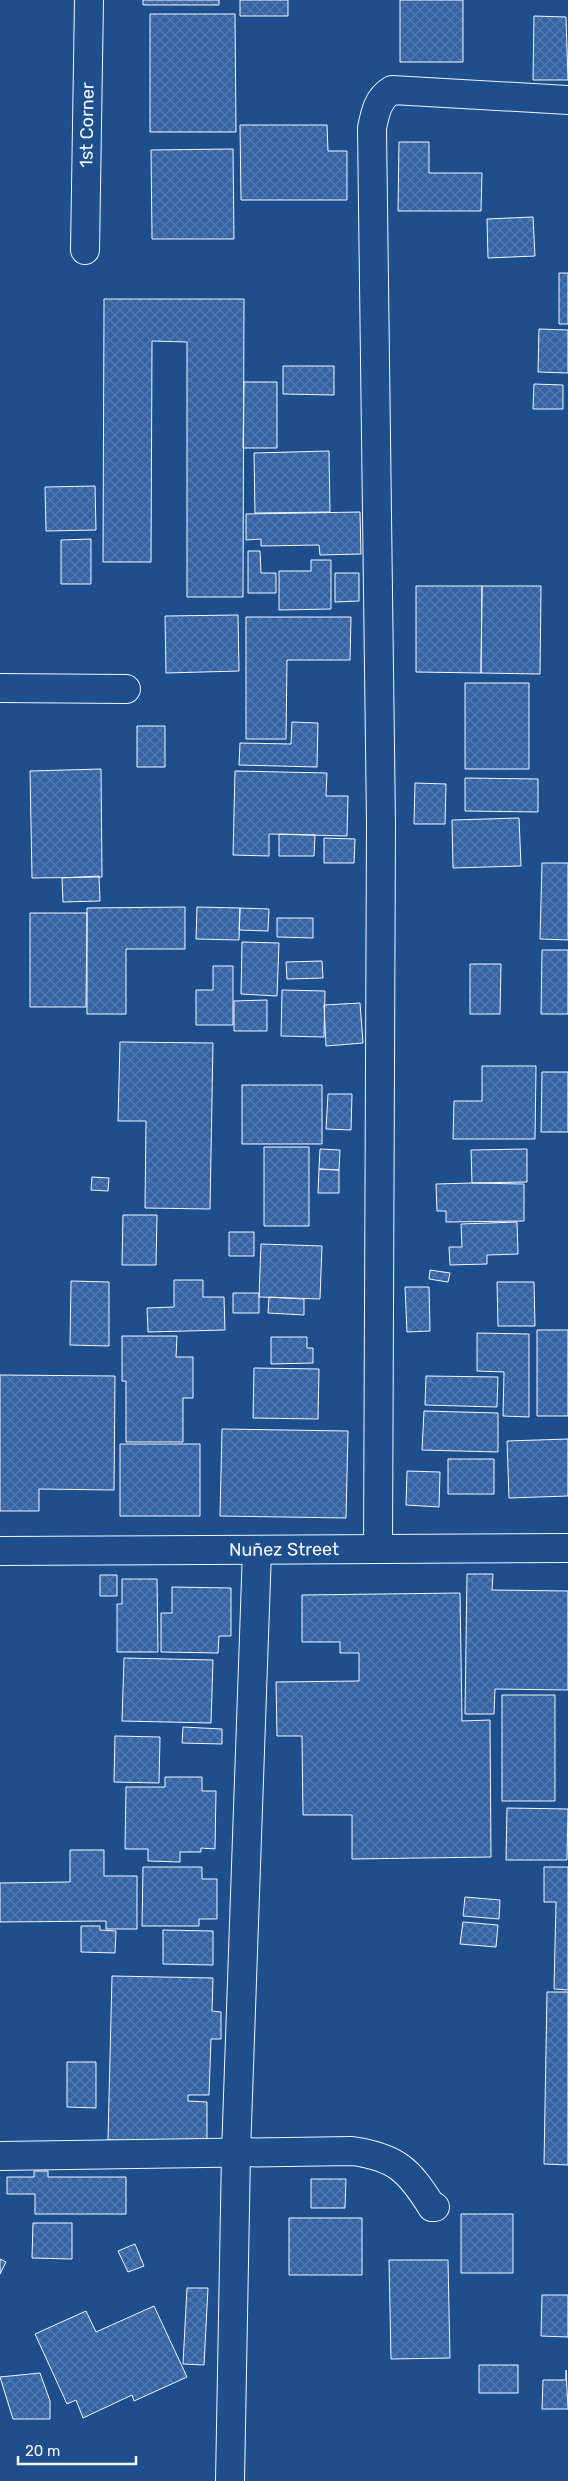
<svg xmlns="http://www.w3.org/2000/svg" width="568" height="2481" viewBox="0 0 568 2481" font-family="Rubik,sans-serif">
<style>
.building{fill:url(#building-cross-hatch);stroke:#f2f6ff}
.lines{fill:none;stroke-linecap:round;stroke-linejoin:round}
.minor-casing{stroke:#f2f6ff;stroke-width:30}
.tertiary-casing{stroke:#f2f6ff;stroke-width:30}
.minor{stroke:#1f4e8c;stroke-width:28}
.tertiary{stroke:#1f4e8c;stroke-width:28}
.labels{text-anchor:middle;stroke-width:4;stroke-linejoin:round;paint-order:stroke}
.street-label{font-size:18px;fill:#f2f6ff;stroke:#1f4e8c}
</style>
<defs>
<pattern id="building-cross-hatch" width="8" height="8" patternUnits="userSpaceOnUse" patternTransform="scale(1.25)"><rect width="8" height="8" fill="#3563a3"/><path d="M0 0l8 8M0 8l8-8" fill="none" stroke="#537ab1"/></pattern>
</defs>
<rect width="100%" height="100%" fill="#1f4e8c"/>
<path class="building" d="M143,0H219V5H143Z
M240,0H288V16H240Z
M400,0H463V62H400Z
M150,14H235L236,132H150Z
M534,16L566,17L568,80H533Z
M240,125H327L328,151H347V200H241Z
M399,142H429V173H482L481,211H398Z
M233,149L234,239H152L151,150Z
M533,217L535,256L488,258L487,219Z
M559,273H568V324H559Z
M104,299H244L243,597H187V342L152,341L151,562H103Z
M539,329L568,330V373L538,372Z
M283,366H334V395L283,394Z
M244,382H277V448H243Z
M534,384L563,385V409H533Z
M329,451L330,512L255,513L254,453Z
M95,486L96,530L46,531L45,487Z
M360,512L361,554L320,555L319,545L261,546V539L246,540V514Z
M91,539V584H61V540Z
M248,551H260L261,573H276V593H248Z
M311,560H331V609L279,610V571H311Z
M335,573H359V601L335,602Z
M416,586H482L481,673L416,672Z
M482,586H541L540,674L481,673Z
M238,615L239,671L166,673L165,616Z
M246,617H351L350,660H287L286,739H246Z
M465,683H529V769H465Z
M292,722L318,723L317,767L239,765L240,743L291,744Z
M137,726H165V767H137Z
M101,769L102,877L32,878L30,771Z
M235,771L327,773L326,796H348L347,836L269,834V856L233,855Z
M465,778L538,779V812L465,811Z
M415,783L446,784L445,824H414Z
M519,818L521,866L453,868L452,820Z
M279,834L315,835L314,856H279Z
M324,838L355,839L354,863H324Z
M542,863H568V940L540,939Z
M99,876L100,901L63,902L62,878Z
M185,907V949H126V1014H87V908Z
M197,907L240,908L239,940L196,939Z
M240,908L269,909L268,931L239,930Z
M30,913H87L86,1007H30Z
M277,918H313V938L277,937Z
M242,942L279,943L277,996L241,994Z
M542,950H568V1014H541Z
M322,961L323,978L287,979L286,962Z
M470,964H501L500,1014H470Z
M213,966H233V1025H196V990H213Z
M282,990L325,991L324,1037L281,1036Z
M267,1000V1031H234V1001Z
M360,1003L363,1043L326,1046L324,1005Z
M120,1042L213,1043L210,1209L145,1208L146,1121H118Z
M482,1066H536L535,1139H453L454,1101H482Z
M542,1072H568V1132H541Z
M242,1085H322V1144H242Z
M328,1094H352L351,1130L326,1129Z
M264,1147H309V1226H264Z
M320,1149L340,1150L339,1170L319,1169Z
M527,1149V1182L472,1183L471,1150Z
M319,1169L339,1170V1193H318Z
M92,1177L109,1178L108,1191L91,1190Z
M472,1183L524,1184V1221L446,1222V1211H437L436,1184Z
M123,1215H157L156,1265H122Z
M517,1222L518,1254L487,1255V1264L450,1265L449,1247H462L461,1224Z
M229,1232H254V1256H229Z
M261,1244L322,1246L320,1299L259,1297Z
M430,1270L450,1273L448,1282L429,1279Z
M174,1280H203V1297H224L225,1330L148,1332L147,1308L174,1307Z
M71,1281L109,1282V1346L70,1345Z
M497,1282H534L535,1326H498Z
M405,1287H429L430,1331L407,1332Z
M233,1293H259V1313H233Z
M269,1297L304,1299V1315L268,1313Z
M537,1330H568V1416H537Z
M477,1333L529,1334V1417L503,1416L504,1372L477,1371Z
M122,1336H177L176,1357H193V1398H183V1442H126V1381H122Z
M271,1337H307V1348H313V1363L271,1364Z
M254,1368L319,1369L318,1419L253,1418Z
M0,1375L115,1376L114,1490L39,1489V1511H0Z
M426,1376L498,1377L497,1407L425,1405Z
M424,1411L498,1413V1452L422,1450Z
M222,1429L348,1431L346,1518L220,1516Z
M568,1439V1496L509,1498L507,1441Z
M120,1444H200V1516H120Z
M448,1459H494V1494H448Z
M407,1471L440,1472L439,1507L406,1505Z
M467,1574H493L492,1590L568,1591V1690L495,1689L494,1714H465Z
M100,1575H117V1596H100Z
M122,1579H157L158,1652H117V1604H122Z
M172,1587L231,1588V1636H219L218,1653L161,1652V1613H172Z
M460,1593L462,1721L490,1720L491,1857L352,1859V1815H303L302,1736H277L276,1682L359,1681V1653H340V1642H302V1595Z
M124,1658L213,1660L211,1723L122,1721Z
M502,1695H555V1801H502Z
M183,1727L222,1729V1744L182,1743Z
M115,1736L160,1737L159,1783L114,1782Z
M165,1777H202V1791H216L215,1849L201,1848V1852H180V1862L148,1861V1849H125L126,1787H165Z
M507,1808L568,1809L567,1860H506Z
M70,1850H104V1876H137V1929H106V1921L0,1922V1883L70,1882Z
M143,1867H202V1879H217V1919H199V1926H142Z
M544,1867H568V1990L554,1989L556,1902H544Z
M465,1897L500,1900L499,1919L463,1916Z
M463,1922L498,1925L496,1947L460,1944Z
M81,1926H100V1930L116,1931L115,1953L81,1952Z
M163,1930L213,1931V1965L163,1964Z
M112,1976L213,1978L212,2011L221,2012V2039H211L209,2095H188V2101L207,2102V2142L108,2140Z
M547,1992H568V2165L544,2164Z
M67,2062H96V2108L67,2107Z
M34,2171H48V2177H126V2214H35V2194H7V2177H34Z
M311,2179H346L345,2208H311Z
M461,2214H513V2273H461Z
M289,2218H362V2275H289Z
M33,2223H72V2259L32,2258Z
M135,2244L144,2266L128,2272L118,2251Z
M0,2259L6,2262L0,2274Z
M389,2260H448L450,2358L391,2359Z
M187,2288H208L204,2365L183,2364Z
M542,2295H568V2337L541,2336Z
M154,2306L187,2377L134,2401L132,2395L83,2418L76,2400L67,2404L35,2334L86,2311L96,2332Z
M479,2365H518V2393H479Z
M566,2370L568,2409H542L543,2380H566Z
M40,2373L50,2401V2419H13L0,2377Z"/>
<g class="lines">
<g class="minor-casing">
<g id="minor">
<path id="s1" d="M85,250L89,0"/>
<path d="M0,688L126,689"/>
<path d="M378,1549L381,824L372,128C375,113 378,98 392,90L568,100"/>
<path d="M0,2156L352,2151C396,2157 409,2170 432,2207H435"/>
<path d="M230,2481L236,2153L257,1550"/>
</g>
</g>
<g class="tertiary-casing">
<g id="tertiary">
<path id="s2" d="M0,1551L568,1548"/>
</g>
</g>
<use href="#minor" class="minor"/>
<use href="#tertiary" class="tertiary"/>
</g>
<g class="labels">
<g class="street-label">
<text dy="6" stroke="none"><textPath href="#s1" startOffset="125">1st Corner</textPath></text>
<text dy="6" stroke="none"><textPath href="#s2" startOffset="284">Nuñez Street</textPath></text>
</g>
</g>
<path d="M18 2456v8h118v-8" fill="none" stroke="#f2f6ff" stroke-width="2.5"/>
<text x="25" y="2456" font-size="15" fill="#f2f6ff" stroke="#1f4e8c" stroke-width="4" paint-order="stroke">20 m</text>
</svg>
